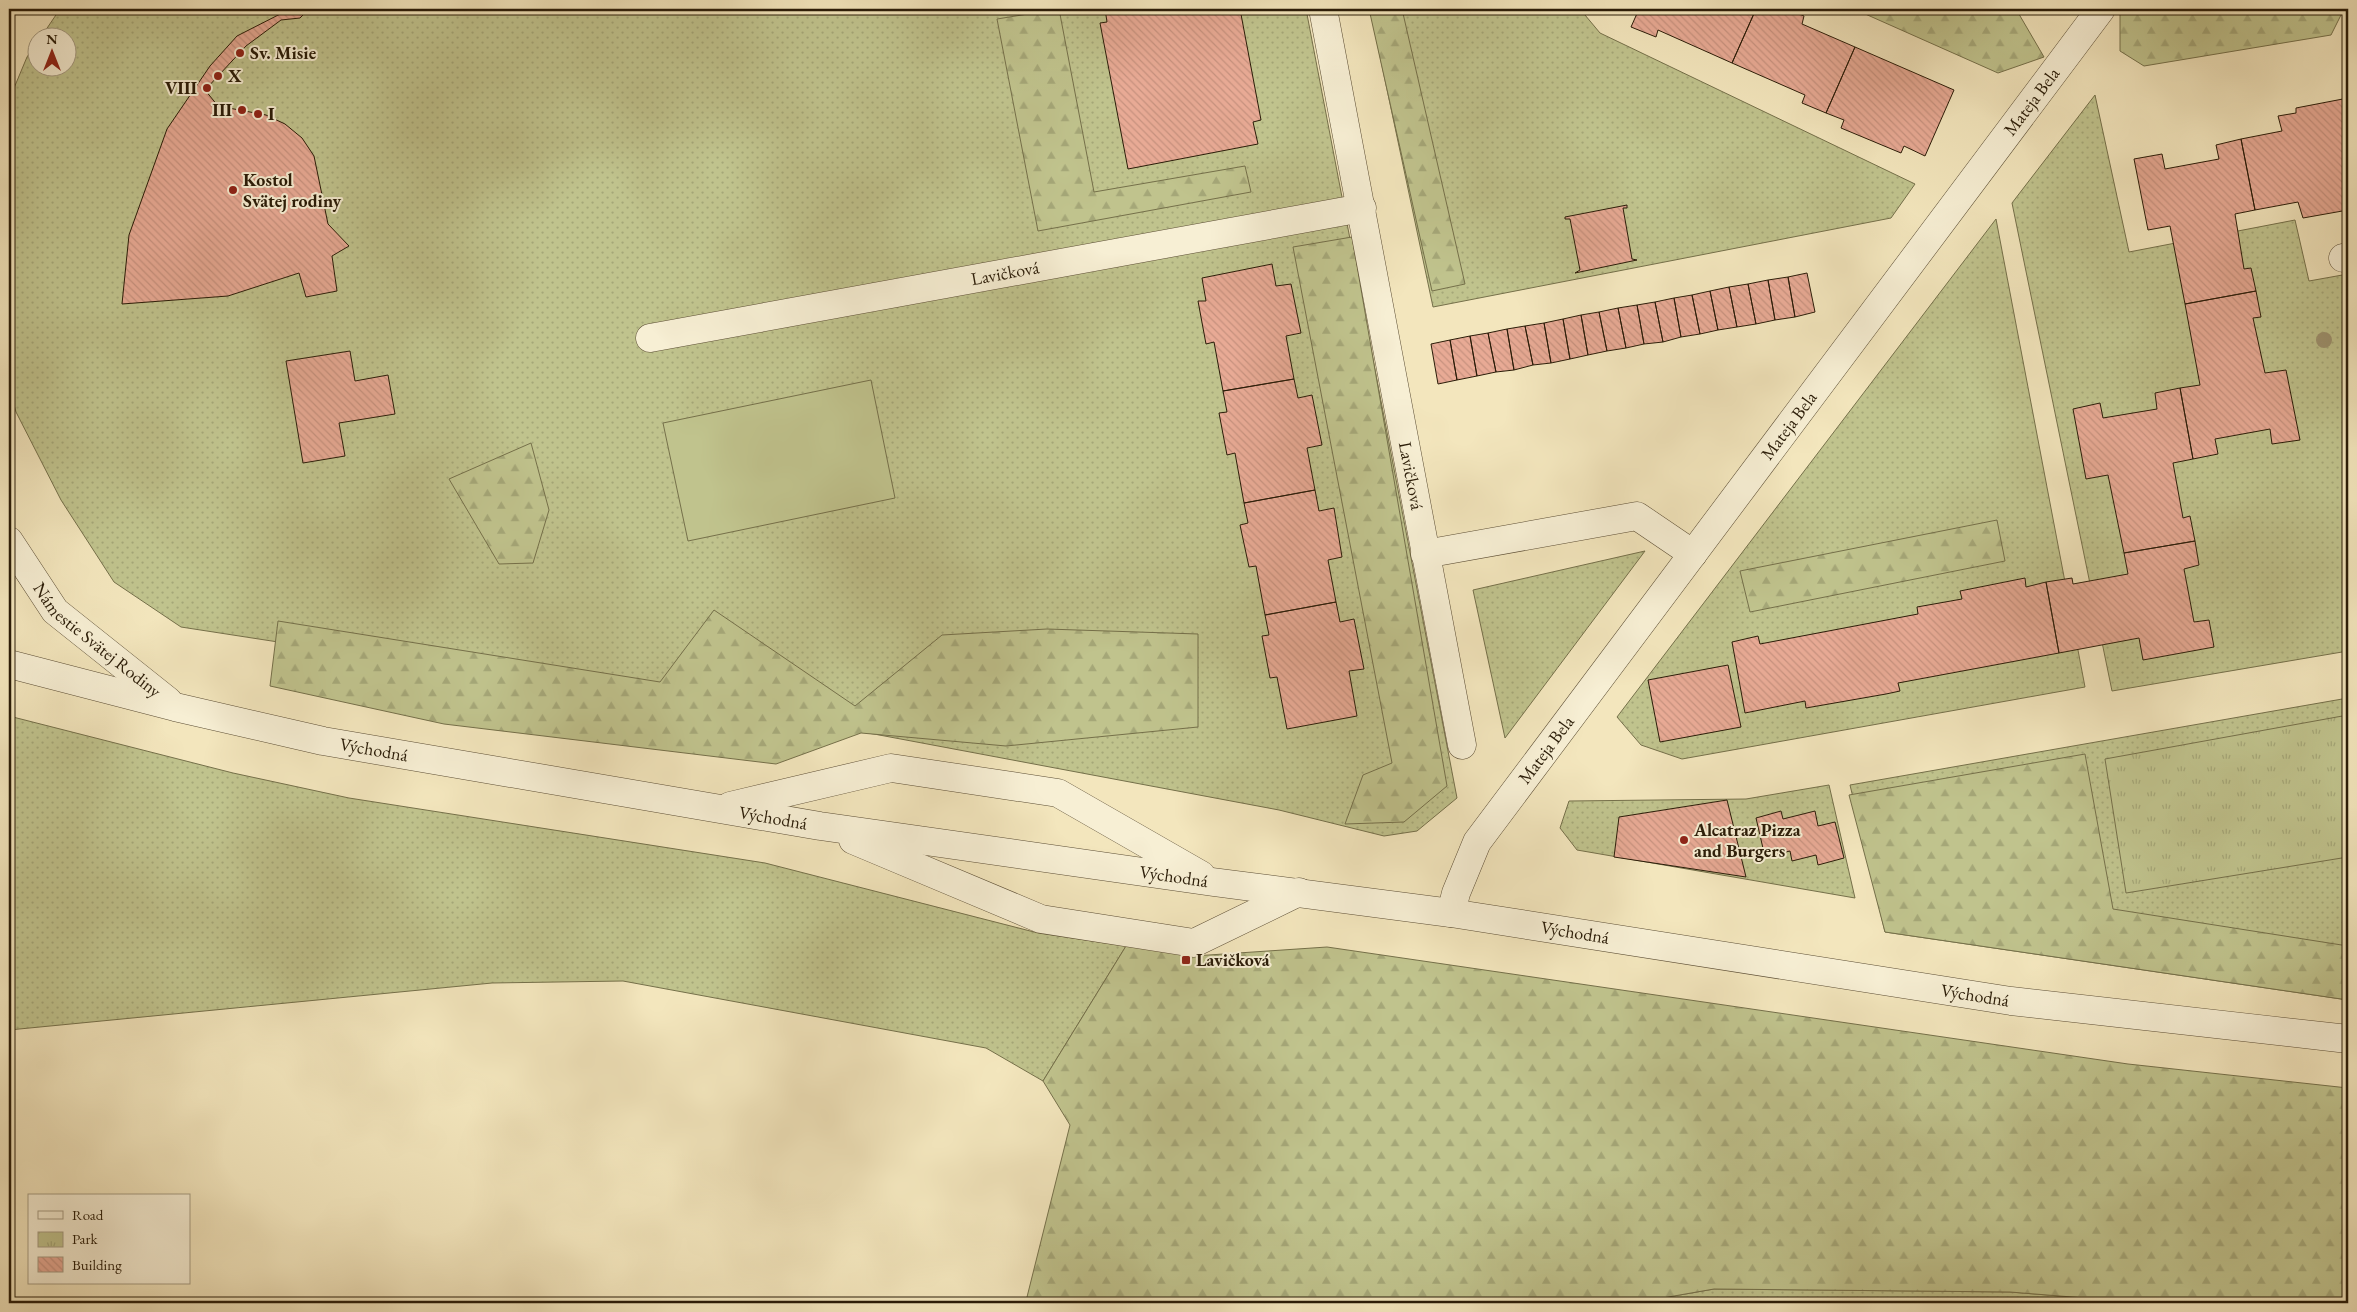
<svg xmlns="http://www.w3.org/2000/svg" width="2357" height="1312" viewBox="0 0 2357 1312" font-family="'EB Garamond',serif">
<style>
.grass{fill:url(#grass-dots);stroke:#75704a}
.forest{fill:url(#forest-firs);stroke:#75704a}
.park{fill:url(#park-tufts);stroke:#75704a}
.pitch{fill:#c0c38d;stroke:#75704a}
.building{fill:url(#building-back-hatch);stroke:#2a1c08}
.lines{fill:none;stroke-linecap:round;stroke-linejoin:round}
.minor-casing{stroke:#5c4e35;stroke-width:29}
.minor{stroke:#f7efd4;stroke-width:28}
.tree{fill:#9d926f}
.poi-dot{fill:#8f2418;stroke:#f7efd4;stroke-width:2}
.labels{text-anchor:middle;stroke-width:4;stroke-linejoin:round;paint-order:stroke}
.poi-label{font-size:18px;font-weight:bold;fill:#2a1c08;stroke:#f7efd4;text-anchor:start}
.street-label{font-size:18px;fill:#2a1c08;stroke:#f7efd4}
</style>
<defs>
<pattern id="grass-dots" width="8" height="8" patternUnits="userSpaceOnUse" patternTransform="scale(1.25)"><rect width="8" height="8" fill="#c0c38d"/><path d="M2 2h.1M6 6h.1" fill="none" stroke="#a5a778" stroke-width="1.8" stroke-linecap="round"/></pattern>
<pattern id="forest-firs" width="22" height="20" patternUnits="userSpaceOnUse" patternTransform="scale(1.25)"><rect width="22" height="20" fill="#c0c38d"/><path d="M5 1l3.5 6h-7zM16 11l3.5 6h-7z" fill="#a5a778"/></pattern>
<pattern id="park-tufts" width="24" height="20" patternUnits="userSpaceOnUse" patternTransform="scale(1.25)"><rect width="24" height="20" fill="#c0c38d"/><path d="M3 7l-1-3M5 7V3M7 7l1-3M15 17l-1-3M17 17v-4M19 17l1-3" fill="none" stroke="#a5a778"/></pattern>
<pattern id="building-back-hatch" width="6" height="6" patternUnits="userSpaceOnUse" patternTransform="scale(1.25)"><rect width="6" height="6" fill="#e8aa95"/><path d="M-1 5l2 2M0 0l6 6M5-1l2 2" fill="none" stroke="#c7927f"/></pattern>
</defs>
<rect width="100%" height="100%" fill="#f3e6bd"/>
<filter id="stains"><feTurbulence type="fractalNoise" baseFrequency=".004" numOctaves="4"/><feColorMatrix values="0 0 0 0 .2 0 0 0 0 .09 0 0 0 0 .02 0 0 0 .5 -.17"/></filter>
<radialGradient id="worn" r=".72"><stop offset=".6" stop-color="#630" stop-opacity="0"/><stop offset="1" stop-color="#630" stop-opacity=".3"/></radialGradient>
<path class="grass" d="M60,9H1306L1457,798L1417,831L1384,836L1279,810L874,734L181,627L114,582L61,500L16,412L9,387V100L27,57L37,42L38,68H68V38L41,37Z
M1370,9H1580L1600,33L1915,184L1891,218L1433,307Z
M2095,95L2129,252L2295,220L2309,281L2348,274V651L2112,691L2012,203Z
M1996,219L2085,687L1682,759L1641,745L1617,717Z
M1645,551L1505,738L1473,590Z
M2348,698V1000L1885,932L1850,785Z
M9,716L233,773L349,798L765,863L1038,933L1126,946L1043,1081L986,1048L623,981L492,983L9,1030Z
M1829,785L1855,898L1577,850L1560,828L1569,801L1746,799Z
M1714,1289L2010,1292L2146,1303H1634Z"/>
<path class="forest" d="M1059,9L1094,192L1245,166L1251,192L1038,231L997,19Z
M1369,9H1402L1465,284L1432,291Z
M1854,9H2016L2044,57L1998,73Z
M2134,9H2343V11L2331,35L2144,66L2120,51V11Z
M1352,237L1447,786L1404,822L1345,824L1363,775L1392,763L1293,247Z
M531,443L549,510L533,563L499,564L449,479Z
M1997,520L2005,561L1750,612L1740,571Z
M714,610L855,706L942,635L1047,629L1198,634V727L1006,746L861,733L776,764L444,724L270,686L278,621L660,682Z
M2085,754L2113,909L2348,946V1000L1885,932L1849,795Z
M1126,946L1194,956L1327,947L2128,1064L2348,1088V1303H2146L2010,1292L1714,1289L1634,1303H1022L1026,1301L1070,1125L1043,1081Z"/>
<path class="park" d="M2348,715V857L2126,893L2105,759Z"/>
<path class="pitch" d="M871,380L895,498L688,541L663,423Z"/>
<path class="building" d="M290,9H309L300,18L281,20L246,46L205,90L218,106L266,115L285,124L302,138L314,156L328,224L349,246L332,256L337,291L306,297L299,273L228,296L122,304L129,235L167,129L210,66L237,36Z
M1105,9H1240L1261,120L1253,122L1258,144L1128,169L1100,23L1107,22Z
M1639,9H1756L1732,63L1658,30L1656,37L1631,27Z
M1756,9H1787L1804,16L1802,24L1855,47L1826,113L1802,103L1805,95L1732,63Z
M1855,47L1954,90L1925,156L1904,146L1901,153L1841,128L1844,120L1826,113Z
M2348,98V210L2303,218L2298,202L2255,210L2241,139L2282,131L2278,116L2296,113V108Z
M2241,139L2255,210L2235,214L2244,269L2251,268L2256,291L2185,304L2170,226L2148,230L2134,159L2162,154L2165,169L2219,159L2216,145Z
M1627,205V208H1623L1632,259L1637,260L1575,273L1580,270L1570,219H1565V217Z
M1272,264L1276,286L1291,284L1301,333L1286,336L1294,379L1223,391L1214,342L1206,344L1198,301H1206L1202,278Z
M1807,273L1815,312L1795,317L1788,277Z
M1788,277L1795,317L1775,320L1768,280Z
M1768,280L1775,320L1756,324L1748,284Z
M1748,284L1756,324L1737,327L1729,287Z
M1729,287L1737,327L1718,330L1710,291Z
M1710,291L1718,330L1700,334L1692,295Z
M2256,291L2261,317L2253,318L2265,373L2286,370L2300,440L2272,444L2270,429L2215,439L2218,454L2193,459L2180,388L2200,385L2185,304Z
M1692,295L1700,334L1681,337L1674,298Z
M1674,298L1681,337L1663,342L1655,302Z
M1655,302L1663,342L1644,344L1637,305Z
M1637,305L1644,344L1626,348L1618,308Z
M1618,308L1626,348L1607,351L1599,312Z
M1599,312L1607,351L1588,355L1581,315Z
M1581,315L1588,355L1570,359L1563,319Z
M1563,319L1570,359L1551,363L1544,323Z
M1544,323L1551,363L1533,365L1525,326Z
M1525,326L1533,365L1514,370L1507,329Z
M1507,329L1514,370L1496,372L1488,333Z
M1488,333L1496,372L1477,376L1470,336Z
M1470,336L1477,376L1457,380L1450,340Z
M1450,340L1457,380L1438,384L1431,344Z
M350,351L355,381L388,375L395,414L339,423L345,456L303,463L286,361Z
M1294,379L1298,398L1312,395L1322,445L1307,448L1315,490L1244,503L1235,453L1227,455L1219,413L1227,412L1223,391Z
M2180,388L2193,459L2173,463L2183,518L2190,516L2195,541L2124,553L2108,475L2086,479L2073,409L2100,403L2103,418L2157,409L2155,393Z
M1315,490L1319,511L1334,508L1342,557L1328,560L1336,602L1265,615L1256,566L1249,567L1240,525L1248,523L1244,503Z
M2195,541L2199,565L2184,569L2194,622L2209,620L2214,647L2143,660L2139,638L2059,653L2046,582L2072,578L2073,584L2128,574L2124,553Z
M2025,578L2026,587L2046,582L2059,653L1898,683L1900,691L1886,694L1806,708L1805,701L1745,713L1732,642L1758,636L1760,644L1918,614L1917,607L1962,599L1960,591Z
M1336,602L1340,622L1354,619L1364,669L1349,671L1357,716L1287,729L1277,677L1270,678L1262,636L1269,635L1265,615Z
M1728,665L1741,727L1660,742L1648,680Z
M1727,800L1746,877L1614,857L1619,817Z
M1781,811L1783,819L1815,811L1818,826L1835,822L1844,858L1818,865L1816,855L1792,861L1790,851L1765,857L1756,818Z"/>
<g class="lines">
<g class="minor-casing">
<g id="minor">
<path id="s1" d="M1323,9L1462,745"/>
<path d="M2343,258L2348,257"/>
<path id="s2" d="M650,338L1362,208"/>
<path id="s3" d="M9,541L55,611L168,701"/>
<path d="M1425,554L1637,516L1693,554"/>
<path id="s4" d="M9,664L175,707L323,741L820,826L1213,882L1451,913L2011,1001L2348,1039"/>
<path d="M730,806L891,768L1058,793L1201,875"/>
<path d="M853,840L1041,919L1194,943L1299,892"/>
<path id="s5" d="M1451,913L1456,893L1477,842L2101,9"/>
</g>
</g>
<use href="#minor" class="minor"/>
</g>
<circle class="tree" cx="2324" cy="340" r="8"/>
<g class="poi-dot">
<circle cx="240" cy="53" r="5"/>
<circle cx="218" cy="76" r="5"/>
<circle cx="207" cy="88" r="5"/>
<circle cx="242" cy="110" r="5"/>
<circle cx="258" cy="114" r="5"/>
<circle cx="233" cy="190" r="5"/>
<circle cx="1684" cy="840" r="5"/>
<rect x="1181" y="955" width="10" height="10" rx="2.5"/>
</g>
<g class="labels">
<g class="poi-label">
<text x="250" y="59">Sv. Misie</text>
<text x="228" y="82">X</text>
<text x="197" y="94" text-anchor="end">VIII</text>
<text x="232" y="116" text-anchor="end">III</text>
<text x="268" y="120">I</text>
<text x="243" y="186">Kostol<tspan x="243" dy="21">Svätej rodiny</tspan></text>
<text x="1694" y="836">Alcatraz Pizza<tspan x="1694" dy="21">and Burgers</tspan></text>
<text x="1196" y="966">Lavičková</text>
</g>
<g class="street-label">
<text dy="6" stroke="none"><textPath href="#s5" startOffset="1001">Mateja Bela</textPath></text>
<text dy="6" stroke="none"><textPath href="#s2" startOffset="361">Lavičková</textPath></text>
<text dy="6" stroke="none"><textPath href="#s5" startOffset="596">Mateja Bela</textPath></text>
<text dy="6" stroke="none"><textPath href="#s1" startOffset="475">Lavičková</textPath></text>
<text dy="6" stroke="none"><textPath href="#s3" startOffset="134">Námestie Svätej Rodiny</textPath></text>
<text dy="6" stroke="none"><textPath href="#s5" startOffset="191">Mateja Bela</textPath></text>
<text dy="6" stroke="none"><textPath href="#s4" startOffset="375">Východná</textPath></text>
<text dy="6" stroke="none"><textPath href="#s4" startOffset="780">Východná</textPath></text>
<text dy="6" stroke="none"><textPath href="#s4" startOffset="1185">Východná</textPath></text>
<text dy="6" stroke="none"><textPath href="#s4" startOffset="1590">Východná</textPath></text>
<text dy="6" stroke="none"><textPath href="#s4" startOffset="1995">Východná</textPath></text>
</g>
</g>
<rect width="2357" height="1312" fill="none" stroke="#f3e6bd" stroke-width="30"/>
<rect x="10" y="10" width="2337" height="1292" fill="none" stroke="#2a1c08" stroke-width="2.5"/>
<rect x="15" y="15" width="2327" height="1282" fill="none" stroke="#2a1c08"/>
<rect x="28" y="1194" width="162" height="90" fill="#f7efd4" stroke="#a59b82"/>
<rect x="38" y="1211" width="25" height="8" fill="#f7efd4" stroke="#a59b82"/>
<text x="72" y="1220" font-size="15" fill="#2a1c08">Road</text>
<rect x="38" y="1232" width="25" height="15" fill="url(#park-tufts)" stroke="#a59b82"/>
<text x="72" y="1244" font-size="15" fill="#2a1c08">Park</text>
<rect x="38" y="1257" width="25" height="15" fill="url(#building-back-hatch)" stroke="#a59b82"/>
<text x="72" y="1270" font-size="15" fill="#2a1c08">Building</text>
<g transform="translate(52 52)"><circle r="24" fill="#f7efd4" stroke="#a59b82"/>
<path d="M0-4L9 19L0 12L-9 19Z" fill="#8f2418"/>
<text y="-8" font-size="14" font-weight="bold" text-anchor="middle" fill="#2a1c08">N</text>
</g>
<rect width="100%" height="100%" filter="url(#stains)"/>
<rect width="100%" height="100%" fill="url(#worn)"/>
</svg>
